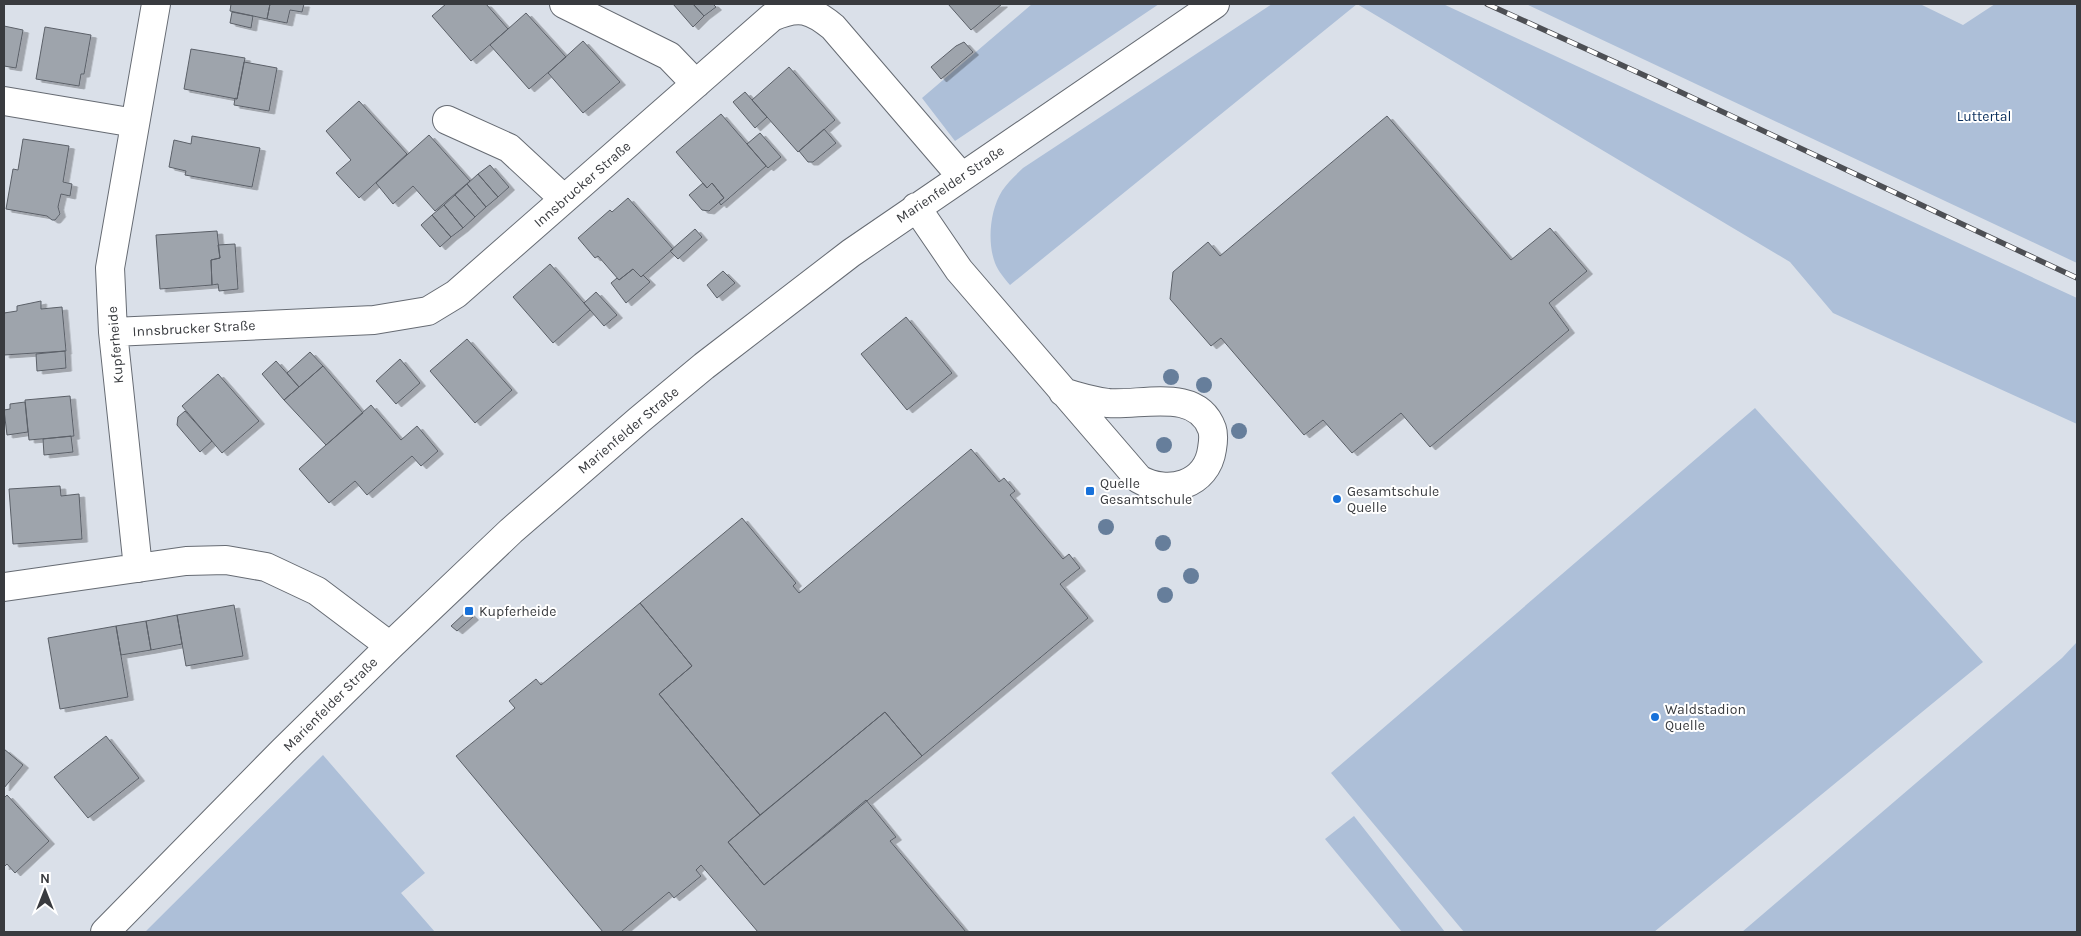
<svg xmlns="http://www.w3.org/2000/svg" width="2081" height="936" viewBox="0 0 2081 936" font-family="Karla,sans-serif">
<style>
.green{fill:#adbfd8}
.building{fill:#9ea4ac;stroke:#5b6068;filter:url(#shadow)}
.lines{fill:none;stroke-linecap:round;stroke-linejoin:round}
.minor-casing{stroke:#666b73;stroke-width:30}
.minor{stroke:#fff;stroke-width:28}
.rail-casing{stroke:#4d4f54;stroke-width:5.5}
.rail{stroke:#fff;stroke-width:4;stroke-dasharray:11;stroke-linecap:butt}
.tree{fill:#667e9b}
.poi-dot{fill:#1771da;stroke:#fff;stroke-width:2}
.labels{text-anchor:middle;stroke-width:4;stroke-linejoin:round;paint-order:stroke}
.park-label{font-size:14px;fill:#082d5b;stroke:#fff}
.street-label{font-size:14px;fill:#393b3f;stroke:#fff}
.poi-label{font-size:14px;fill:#393b3f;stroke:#fff;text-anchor:start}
</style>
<defs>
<filter id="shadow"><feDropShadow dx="5.5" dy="3" stdDeviation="0" flood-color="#0004"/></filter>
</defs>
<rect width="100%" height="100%" fill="#dae0e9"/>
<path class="green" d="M1032,4H1159L955,141L922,98Z
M1272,4H1443L2077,298V424L1833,313L1790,262L1357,4L1010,285C1005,279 998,271 995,263C987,242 990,210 1002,191C1007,183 1016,175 1023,168Z
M1526,4H1920L1963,25L1995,4H2077V263Z
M1755,408L1983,662L1654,932H1464L1331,773Z
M2077,642V932H1742L2062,658Z
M323,755L425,873L401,893L435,932H145Z
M1354,816L1445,932H1402L1325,839Z"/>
<path class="building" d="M231,4H270L267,19L230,11Z
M270,4H304L302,12L290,10L287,23L267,19Z
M446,4H486L508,29L471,61L432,16Z
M673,4H693L704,16L693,27Z
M693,4H713L716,7L704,16Z
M948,4H1002L971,30Z
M232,12L253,16L251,28L230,23Z
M526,13L566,57L529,89L490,45Z
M4,26L23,30L16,68L4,66Z
M45,27L91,35L84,74H81L79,86L36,79Z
M583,41L620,82L583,113L548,73Z
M964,42L973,52L941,79L931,67L956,46Z
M191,49L245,58L237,99L184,89Z
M244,62L277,68L269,111L234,105L235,98L237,99Z
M789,67L835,120L798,152L752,100Z
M745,92L767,117L755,128L733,102Z
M359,101L407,154L359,198L336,173L351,160L326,131Z
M721,114L766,166L721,205L719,202L724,198L712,183L707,188L676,152Z
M1387,116L1511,260L1550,228L1587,271L1549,303L1569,330L1430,447L1401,413L1352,453L1323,420L1304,435L1221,338L1211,346L1170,299L1173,272L1208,242L1220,256Z
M824,129L836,143L813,162H808L799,151Z
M760,133L781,157L768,168L747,144Z
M429,135L470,181L435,211L413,186L393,204L376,183Z
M192,136L260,148L252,187L185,175L186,171L169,167L174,140L191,144Z
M23,139L69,146L63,182L72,184L70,196L61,194L58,207L60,214L55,220H52L47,216L6,209L13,169L18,170Z
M490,165L509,187L498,197L478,174Z
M478,174L498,197L486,207L467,184Z
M703,183L707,188L712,183L724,198L709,211L702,210L689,195Z
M467,184L486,207L475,217L455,195Z
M455,195L475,217L463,228L444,205Z
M628,198L673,249L641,277L633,269L619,280L598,256L595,258L578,238L610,210L612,212Z
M444,205L463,228L451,237L432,215Z
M432,215L451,237L440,247L421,225Z
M695,229L702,237L678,259L670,251Z
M217,231L220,258L211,260L212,285L160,289L156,235Z
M235,244L238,289L219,291L218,284L212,285L211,260L220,258L218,245Z
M550,264L590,310L553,343L513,297Z
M633,269L641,277L643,275L650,282L626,303L611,283L617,278L619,280Z
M723,271L735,283L717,298L707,285Z
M596,292L617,315L604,326L584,303Z
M41,301V309L62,307L66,351L4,355V313L17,311V306Z
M906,317L952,373L907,410L861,354Z
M467,339L512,390L475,423L430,371Z
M65,351L66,368L37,371L36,354Z
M310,352L323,366L299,387L287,373Z
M400,359L420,383L396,404L376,381Z
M276,361L299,387L284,400L262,374Z
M323,366L363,413L326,445L284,400Z
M218,374L259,421L222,453L182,406Z
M70,396L74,436L29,440L25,400Z
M25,402L28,432L7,435L4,410L10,409V404Z
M371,405L401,440L417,426L438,451L421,466L412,456L367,495L355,481L329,503L299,469Z
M185,411L212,441L200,452L177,425L178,417Z
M71,436L73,452L44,455L43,439Z
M971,449L999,482L1004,478L1015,491L1010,495L1063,559L1069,554L1080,568L1060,584L1088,618L922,756L885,712L760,815L659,694L692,666L640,603L742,518L796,583L793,586L799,593Z
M60,486L61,496L79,494L82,539L13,544L9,489Z
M640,603L692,666L659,694L760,815L728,842L764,885L866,800L896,837L890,841L966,932H758L701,865L696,870L701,876L674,898L669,892L621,932H603L456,756L515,708L509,701L536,679L541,685Z
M234,605L243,656L186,666L177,615Z
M467,611L473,617L457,631L451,626Z
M177,615L182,644L151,650L146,621Z
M146,621L151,650L121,655L116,626Z
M116,626L128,697L60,709L48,638Z
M885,712L922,756L764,885L728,842Z
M106,736L139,778L88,818L54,777Z
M4,749L23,765L4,788Z
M7,795L49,841L15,873L7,864L4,867V798Z"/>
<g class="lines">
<g class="minor-casing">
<path id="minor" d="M564,4L669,56L696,84
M4,101L135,123
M447,120L509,148L564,199
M916,207L959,270L1139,479C1168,496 1207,485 1212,449C1213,443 1214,435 1212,429C1197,387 1141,406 1108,403C1093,401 1078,397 1063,392
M113,332L374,320L428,311L456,294L772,17C799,5 811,9 833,27L961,176
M138,568L113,332L110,268L156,4
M4,587L186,561L226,560L266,567L317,591L390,646
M105,932L283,751L390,646L511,531L639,420L704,366L851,253L1215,4"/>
</g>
<use href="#minor" class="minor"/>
<g class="rail-casing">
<path id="rail" d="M1487,4L1659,82L2077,278"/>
</g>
<use href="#rail" class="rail"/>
</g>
<g class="tree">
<circle cx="1171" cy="377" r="8"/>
<circle cx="1204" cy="385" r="8"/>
<circle cx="1239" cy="431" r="8"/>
<circle cx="1164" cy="445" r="8"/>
<circle cx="1106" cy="527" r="8"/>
<circle cx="1163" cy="543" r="8"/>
<circle cx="1191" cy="576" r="8"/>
<circle cx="1165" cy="595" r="8"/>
</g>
<g class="poi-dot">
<rect x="1085" y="486" width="10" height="10" rx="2.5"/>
<circle cx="1337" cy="499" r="5"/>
<rect x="464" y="606" width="10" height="10" rx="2.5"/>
<circle cx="1655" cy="717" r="5"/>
</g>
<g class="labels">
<g class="park-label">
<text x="1984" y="121">Luttertal</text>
</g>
<g class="street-label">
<text transform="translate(582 184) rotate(-41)" y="5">Innsbrucker Straße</text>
<text transform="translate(950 184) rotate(-34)" y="5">Marienfelder Straße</text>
<text transform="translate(194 328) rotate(-3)" y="5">Innsbrucker Straße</text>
<text transform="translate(115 345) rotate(-95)" y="5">Kupferheide</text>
<text transform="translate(628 430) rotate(-40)" y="5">Marienfelder Straße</text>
<text transform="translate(330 704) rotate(-45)" y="5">Marienfelder Straße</text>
</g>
<g class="poi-label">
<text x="1100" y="488">Quelle<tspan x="1100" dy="16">Gesamtschule</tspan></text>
<text x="1347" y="496">Gesamtschule<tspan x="1347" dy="16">Quelle</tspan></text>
<text x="479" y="616">Kupferheide</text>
<text x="1665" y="714">Waldstadion<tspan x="1665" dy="16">Quelle</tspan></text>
</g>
</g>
<rect width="2081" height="936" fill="none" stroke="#393b3f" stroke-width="10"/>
<g transform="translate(45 891)" stroke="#ffffff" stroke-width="4" paint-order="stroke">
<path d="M0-4L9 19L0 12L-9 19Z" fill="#393b3f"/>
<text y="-8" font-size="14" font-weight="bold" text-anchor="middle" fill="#393b3f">N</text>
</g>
</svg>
